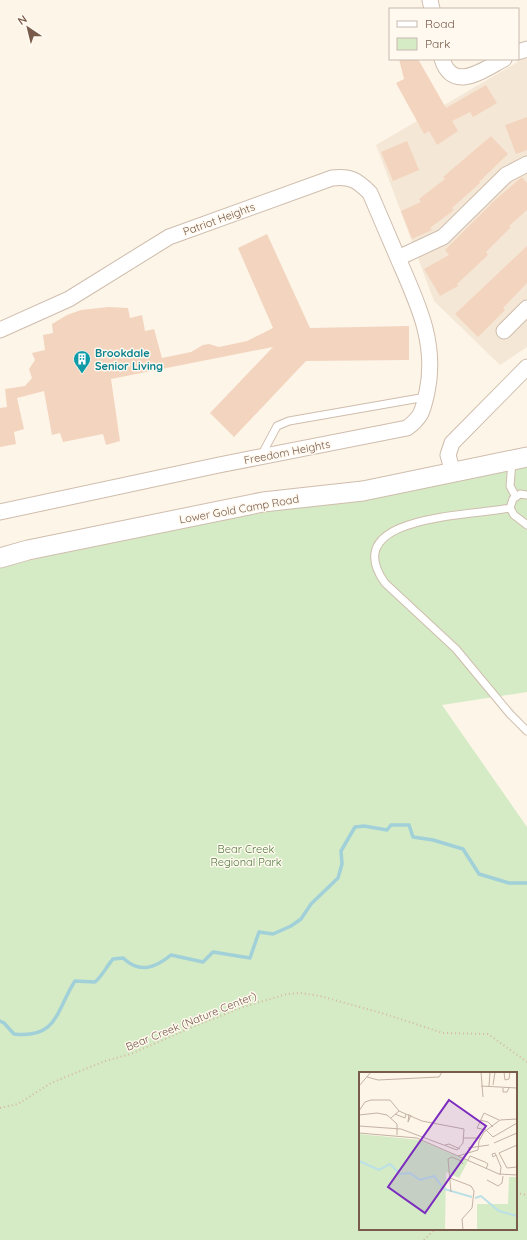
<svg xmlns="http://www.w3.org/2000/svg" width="527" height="1240" viewBox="0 0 527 1240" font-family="Quicksand,sans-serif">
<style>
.residential{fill:#f5e7d6}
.green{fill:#d4ebc5;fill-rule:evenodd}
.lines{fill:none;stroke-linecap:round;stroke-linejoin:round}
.stream{stroke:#a1d0d9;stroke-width:3.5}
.building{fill:#f3d4bf}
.service-casing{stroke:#cfbdad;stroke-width:9}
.minor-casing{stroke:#cfbdad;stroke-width:17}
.tertiary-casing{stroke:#cfbdad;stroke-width:21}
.path{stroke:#d8b7a1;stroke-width:2;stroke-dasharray:1 3;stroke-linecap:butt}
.service{stroke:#fff;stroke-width:7}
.minor{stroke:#fff;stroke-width:15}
.tertiary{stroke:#fff;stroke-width:19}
.labels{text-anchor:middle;stroke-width:3;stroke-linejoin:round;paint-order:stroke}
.street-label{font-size:11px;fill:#785b4b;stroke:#fff9ef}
.culture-label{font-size:11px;font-weight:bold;fill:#0d838f;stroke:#fff9ef;text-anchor:start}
.park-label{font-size:11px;fill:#537e42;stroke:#fff9ef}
.inset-river{fill:none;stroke:#bbe0e7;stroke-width:2}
.inset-road{fill:none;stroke:#c4b2a4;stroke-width:1}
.view{fill:#7b2cbf;fill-opacity:0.15;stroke:#7b2cbf;stroke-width:2}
.inset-edge{fill:none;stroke:#785b4b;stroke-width:2}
</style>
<rect width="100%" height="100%" fill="#fdf5e8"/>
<path class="residential" d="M523,59H527V347L500,365L434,301L376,145Z"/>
<path class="green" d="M527,466V692L442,705L527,827V1240H0V568L35,559L233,518ZM360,1073H516V1229H360Z"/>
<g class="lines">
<path class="stream" d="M0,1021L4,1023L14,1034C58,1039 56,1010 75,981L95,982C103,975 106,967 113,959L123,958C140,974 155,968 171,955L203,962L213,952L250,958L259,932L273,934L291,926L301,919L311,904L338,878L342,864L341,851L355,827L364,826L387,830L391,825H409L413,837L433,840L463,849L479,874L509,883H527"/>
</g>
<path class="building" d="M399,59H418L446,108L486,85L497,103L473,117L470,112L452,121L458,131L437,145L429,131L424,134L396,83L404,79Z
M527,117V150L516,154L505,125Z
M491,136L508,154L479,182L480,183L452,208L454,210L430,228L432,230L412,239L401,211L421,202L419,199L445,179L443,177Z
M407,141L419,170L393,181L381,152Z
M522,177L527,183V210L509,226L511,227L486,252L488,255L457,284L458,286L440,296L424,269L449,255L445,250L496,199Z
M267,234L310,328L409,326V360L306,361L234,437L210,413L273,347L111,379L120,441L106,445L103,434L63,442L60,433L52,435L44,391L17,398L24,429L14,432L16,444L0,447V408L7,407L5,389L25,386L32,378L29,369L35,360L32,353L45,350L43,335L53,333L52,324L67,315L81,310L108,307L128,308L130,318L142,315L145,331L154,329L162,358L191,352L203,345L209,344L219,347L247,341L273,328L238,248Z
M527,246V283L503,308L505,310L478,337L455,314Z"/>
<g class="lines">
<g class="service-casing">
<path id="service" d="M261,456L277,426L289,421L426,397
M512,462L510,486L516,497
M527,495L520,494L513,499L510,508C475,516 336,514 385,583L456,649L510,714L527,731
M510,508L514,515L527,525"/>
</g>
<g class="minor-casing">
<path id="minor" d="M430,0L432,9
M518,52L527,49
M442,59C453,93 483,70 504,59
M398,258L443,237L506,175L527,164
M0,330L69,299L169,237L332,178C351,176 357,180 370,193C380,216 390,240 400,263C419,306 437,345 427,392C423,410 422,417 407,428L219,465L0,512
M504,331L527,308
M453,473L448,455L452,443L527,367"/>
</g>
<g class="tertiary-casing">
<path id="tertiary" d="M0,558L28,550L263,502L363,491L527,457"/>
</g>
<path class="path" d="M0,1108L18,1104L51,1083L105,1061L131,1054L190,1028L243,1007L287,994L301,993L320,996L385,1014L443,1033L488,1034L527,1062
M516,1193L527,1195
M424,1240L435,1229"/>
<use href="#service" class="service"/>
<use href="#minor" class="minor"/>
<use href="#tertiary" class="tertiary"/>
</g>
<defs>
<g id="building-pin" transform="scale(0.9)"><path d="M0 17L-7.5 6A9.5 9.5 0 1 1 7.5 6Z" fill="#0f9aa8" stroke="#fff9ef"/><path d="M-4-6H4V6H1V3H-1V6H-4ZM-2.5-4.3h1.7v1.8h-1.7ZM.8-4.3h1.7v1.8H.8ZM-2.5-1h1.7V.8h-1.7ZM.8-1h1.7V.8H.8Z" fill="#fff"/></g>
</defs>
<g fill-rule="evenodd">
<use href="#building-pin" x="82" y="359"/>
</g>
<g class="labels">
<g class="street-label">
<text transform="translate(219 219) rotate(-20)" y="4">Patriot Heights</text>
<text transform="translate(287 452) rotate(-11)" y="4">Freedom Heights</text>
<text transform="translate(239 509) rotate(-10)" y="4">Lower Gold Camp Road</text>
<text transform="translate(191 1021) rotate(-22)" y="4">Bear Creek (Nature Center)</text>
</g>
<g class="culture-label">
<text x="95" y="357">Brookdale<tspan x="95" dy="13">Senior Living</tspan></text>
</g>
<g class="park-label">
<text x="246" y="853">Bear Creek<tspan x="246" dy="13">Regional Park</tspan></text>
</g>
</g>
<g transform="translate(359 1072)">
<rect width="158" height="158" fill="#fdf5e8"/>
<path d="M0,62L61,68L109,89L100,106L87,100L86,158H0ZM150,105H158V158H118V132H149Z" fill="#d4ebc5"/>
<path class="inset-river" d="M0,89L20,98L31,92L41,102L51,101L61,108L75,104L85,117L113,125M116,126L122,124L140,139L158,144"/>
<path class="inset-road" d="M122,0L124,25M145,0L146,8L150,7L151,0M8,5L19,8L39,7M39,7L80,5L83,0M134,13L136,0M0,14L12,0M122,14L158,16M130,14L131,0M144,16V20H148L150,16M0,39L6,30L12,28H31L40,39M36,42L46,46L47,42M50,42L49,50L52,43M0,43L18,41L28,43L38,52V63M121,48L129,50L134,55M140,48L125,41L118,56L127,58L134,65L158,51M0,54L42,57L98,78L104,71L105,57L63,49L40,39L32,46M0,61L58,66L140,102L158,103M105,66H121M135,71L158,61M86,73L90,72L101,77M158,73L140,81L148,96L158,95M109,76L130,73M137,83L134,85L133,82L136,81L137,83L142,95L141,103M99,84L119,78L120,69L125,60L141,48L158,47M109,88L111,84L126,90L129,92L127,97M91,106L112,114L115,119L113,136L103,147L104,158M128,108L139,114L143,111L144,104M92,120L89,87L93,85L102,89L104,92L101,89"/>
<path class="view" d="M90,28L127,54L66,141L29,115Z"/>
<rect width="158" height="158" class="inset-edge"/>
</g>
<rect x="389" y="8" width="130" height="52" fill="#fff9ef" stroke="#c9baad"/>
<rect x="397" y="21" width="20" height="6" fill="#ffffff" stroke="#c9baad"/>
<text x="425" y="28" font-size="12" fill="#785b4b">Road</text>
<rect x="397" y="38" width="20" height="12" fill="#d4ebc5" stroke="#c9baad"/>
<text x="425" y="48" font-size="12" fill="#785b4b">Park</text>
<g transform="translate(28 28) rotate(325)" stroke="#fff9ef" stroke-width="3" paint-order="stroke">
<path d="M0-3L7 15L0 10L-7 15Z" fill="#785b4b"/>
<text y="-6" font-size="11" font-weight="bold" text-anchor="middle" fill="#785b4b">N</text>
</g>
</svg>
